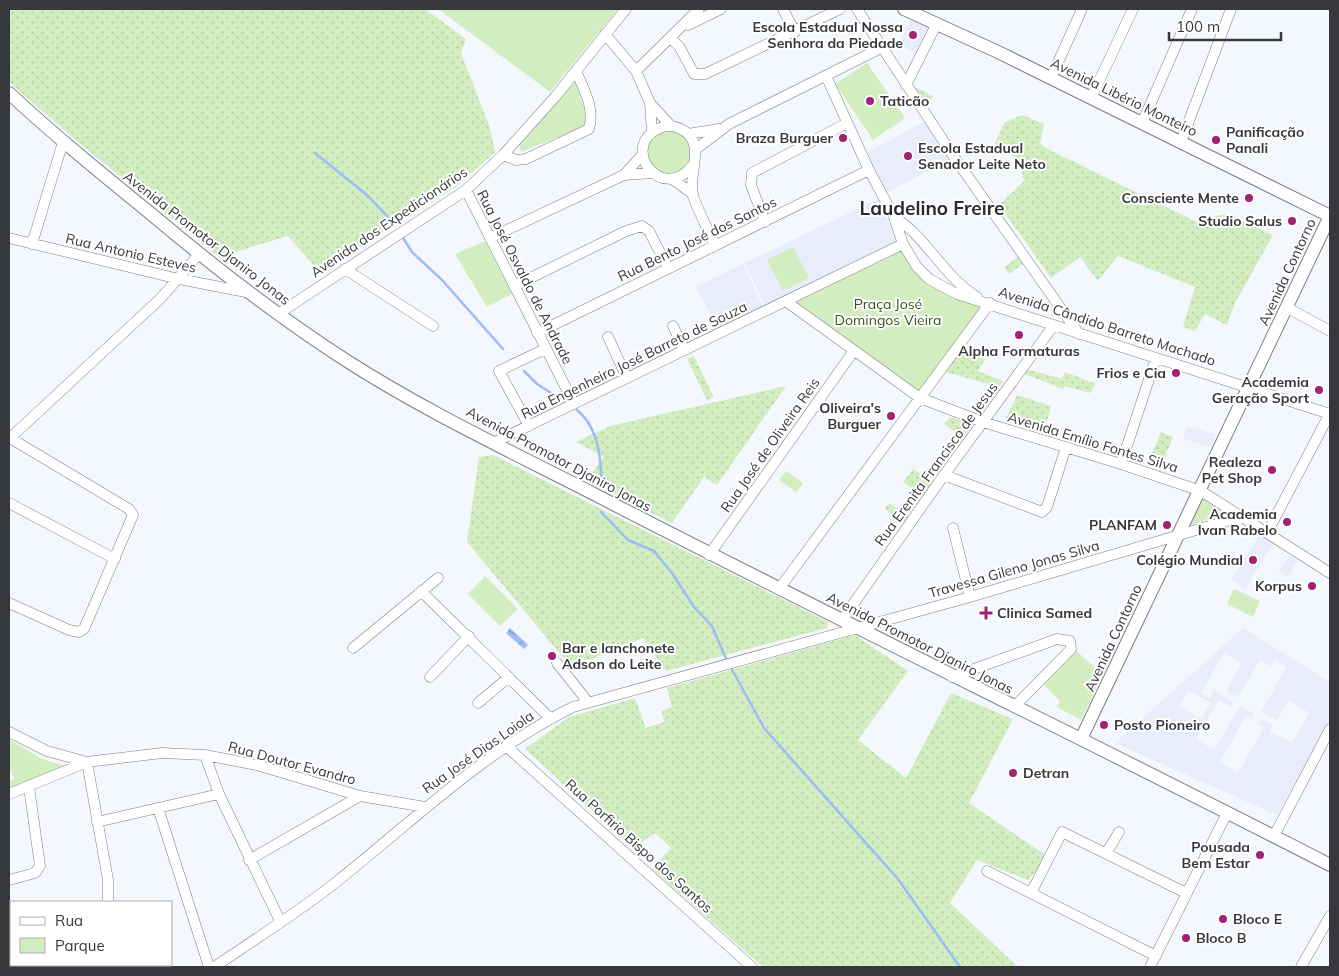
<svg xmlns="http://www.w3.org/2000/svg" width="1339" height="976" viewBox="0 0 1339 976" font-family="Mulish,sans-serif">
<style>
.built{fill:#e8ecfb;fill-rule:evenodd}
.grass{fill:url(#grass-dots)}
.park{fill:#d2eec0}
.water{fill:url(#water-waves)}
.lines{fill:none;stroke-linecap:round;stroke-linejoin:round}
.stream{stroke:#9dbcf8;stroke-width:2.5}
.minor-casing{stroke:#7c7e85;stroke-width:11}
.major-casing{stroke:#7c7e85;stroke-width:14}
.minor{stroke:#fff;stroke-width:10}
.major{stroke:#fff;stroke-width:12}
.poi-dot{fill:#a12173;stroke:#fff;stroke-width:2}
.labels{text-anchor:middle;stroke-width:4;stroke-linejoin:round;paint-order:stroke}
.poi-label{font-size:14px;font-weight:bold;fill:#37383b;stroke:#fff;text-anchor:end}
.street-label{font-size:14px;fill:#37383b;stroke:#fff}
.park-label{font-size:14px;fill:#335415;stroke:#fff}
.district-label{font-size:19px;font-weight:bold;fill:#2a2b31;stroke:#fff}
</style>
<defs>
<pattern id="grass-dots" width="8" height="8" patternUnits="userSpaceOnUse" patternTransform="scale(1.25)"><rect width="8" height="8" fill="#d2eec0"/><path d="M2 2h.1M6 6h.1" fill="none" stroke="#b5cda6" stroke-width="1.8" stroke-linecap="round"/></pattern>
<pattern id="water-waves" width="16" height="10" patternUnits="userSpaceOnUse" patternTransform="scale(1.25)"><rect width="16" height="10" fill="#9dbcf8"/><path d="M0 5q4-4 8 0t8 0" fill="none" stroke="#819aca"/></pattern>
</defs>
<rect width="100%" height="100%" fill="#f5f7ff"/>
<path class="built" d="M911,19L928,26L916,54L898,44Z
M925,121L950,159L885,194L866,153Z
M878,199L898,244L766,308L745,263Z
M743,264L764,309L718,329L696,287Z
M1187,426L1215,434L1211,447L1183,439Z
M1260,534L1275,541L1245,589L1232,579Z
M1290,556L1298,561L1287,577L1278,571Z
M1243,628L1330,682V722L1277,815L1115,743ZM1224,653L1242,663L1226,691L1238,697L1260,660L1271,666L1275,659L1287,667L1261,711L1277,720L1289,700L1309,713L1292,743L1270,731L1273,725L1261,718L1258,724L1264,728L1238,773L1220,762L1246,716L1251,718L1254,713L1240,706L1214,750L1196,739L1219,700L1231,707L1233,702L1214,690L1209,698L1201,693ZM1189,690L1211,703L1201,719L1179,706Z"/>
<path class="grass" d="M9,9H425L466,39L461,53L490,128L495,152L456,187L318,270L288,236L219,257L78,142L9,82Z
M914,87L933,96L927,105L911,88Z
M1022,115L1044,124L1040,143L1048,149L1205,226L1215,216L1228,214L1273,235L1235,303L1227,325L1205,314L1195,331L1183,327L1195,287L1118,256L1098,281L1080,257L1051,278L999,205L1024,181L1019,160L995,144L1004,123Z
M1018,257L1023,264L1009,274L1004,267Z
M961,350L985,359L978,371L1003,381L999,387L946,372Z
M694,356L714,398L707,400L687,359Z
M1027,369L1062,379L1065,372L1096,384L1090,393L1064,386L1063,389L1024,374Z
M786,386L717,485L704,477L672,523L586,481L604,457L576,442L610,426Z
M1017,395L1051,406L1044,432L1005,420Z
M950,417L972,424L963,438L944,424Z
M1161,432L1173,437L1161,468L1148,464Z
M493,455L828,622L827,628L666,671L643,638L571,667L467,542L479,457Z
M913,469L935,483L925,497L903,482Z
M889,503L909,517L905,523L885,509Z
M855,635L908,671L858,740L906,778L951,693L1013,719L969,803L1044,854L1040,867L1028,880L977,860L950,903L1018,967H763L652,869L671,848L655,833L633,848L525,749L569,717L635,698L646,728L664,722L662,711L672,707L667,688Z"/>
<path class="park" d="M438,9H618L550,92Z
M867,63L905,118L873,140L835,84Z
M575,82L588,118L586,126L521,152L519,143Z
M647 152a22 22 0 1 1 44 0a22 22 0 1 1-44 0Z
M485,241L512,294L487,307L455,254Z
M793,247L809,278L783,291L767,260Z
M903,249C926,291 944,292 987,303L919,395L793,303Z
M786,471L803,483L796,492L779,480Z
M1202,498L1225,513L1189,526Z
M485,576L518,609L500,626L468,594Z
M1234,589L1260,601L1253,617L1227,604Z
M1074,649L1103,674L1081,720L1057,707L1060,701L1044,685Z
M9,739L40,758L67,767L9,791V782L14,779L9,767Z"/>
<path class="water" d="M510,628L528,645L524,649L506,633Z"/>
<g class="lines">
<path class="stream" d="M315,153L367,195L393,222
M403,238L412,252L442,280L503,349
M524,371L537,384L565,402
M577,410C597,426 601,454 601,478
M601,512L628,540L654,551L672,573L694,607L712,626L727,661
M730,666L764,728L898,879L960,967"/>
<g class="minor-casing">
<path id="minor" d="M783,9L795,32
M857,9L954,157L1079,334
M688,25L721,9
M605,34L636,71L650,103L652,132
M670,38L679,46L694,74H705L840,9
M636,71L699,9
M826,76L869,170L894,217L903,244L917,267L929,279L957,294L1330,414
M1051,78L1082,9
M906,85L937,23
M1091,98L1133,9
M650,103L671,126
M1142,123L1192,9
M688,134L719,129
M1181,142L1231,9
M696,149L729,124L881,48
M503,155L516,160L526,159L589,129C595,108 584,90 576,71
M692,166C662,203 621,150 656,130C664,125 673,125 681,129C708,142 687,175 693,196C699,213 708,229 715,246
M624,175L643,154
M672,179L693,194
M466,190L574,404
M894,217C926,236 942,275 977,297
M765,222L751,185L752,173L847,123
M9,238L179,279L246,292
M490,238L624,175L653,173
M32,244L63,142
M345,269L433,326
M514,286L626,231L642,226L649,231L668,268
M787,302L920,398L983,422L1121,464L1201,491L1330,573
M1288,308L1330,331
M278,314L466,190L503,155L555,97L626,9
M673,326L684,350
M537,333L869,170
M608,337L627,378
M529,426L499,371L545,349
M9,439L161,298L199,254
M493,443L903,244
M1121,464L1156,358
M944,475L1042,512L1047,507L1066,447
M9,503L115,559
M953,528L970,597
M1267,533L1330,413
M709,555L853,352
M779,589L990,303
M421,591L550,718
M9,603L69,630L79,632L84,629L133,515L129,509L10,438
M842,620L944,475L1054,325
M353,648L438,578
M557,663L588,702
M430,677L469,636
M952,677L1057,639L1070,641L1071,649L1014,707
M478,703L509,677
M9,732L47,751L87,762L162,753L205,755L257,765L360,796L425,807
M506,746L752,967
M205,755L219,794L280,921
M9,794L87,762L108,880V902
M158,808L209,967
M97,822L219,794
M1274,836L1330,729
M1107,852L1119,832
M249,860L360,796
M987,871L1156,956
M9,880L35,873L40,866L29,787
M1031,893L1062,832L1186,893
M108,967V965
M214,967C254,940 297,913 335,883C413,821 484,751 573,707L970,597L1240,517
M1150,967L1227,813
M1301,967L1330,916"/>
</g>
<g class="major-casing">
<path id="major" d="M904,9L998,52L1330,216
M9,93C54,135 102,174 150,213C213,266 278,317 347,361C425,411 510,451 592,493C837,620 1085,739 1330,865
M1081,739L1330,216"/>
</g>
<use href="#minor" class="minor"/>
<use href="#major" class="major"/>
</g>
<g class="poi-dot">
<circle cx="913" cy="35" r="5"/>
<circle cx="870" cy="101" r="5"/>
<circle cx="843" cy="138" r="5"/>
<circle cx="1216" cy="140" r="5"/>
<circle cx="908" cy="156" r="5"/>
<circle cx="1249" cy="198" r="5"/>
<circle cx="1292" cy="221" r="5"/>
<circle cx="1019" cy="335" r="5"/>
<circle cx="1176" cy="373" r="5"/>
<circle cx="1319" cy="390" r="5"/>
<circle cx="891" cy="416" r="5"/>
<circle cx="1272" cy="470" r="5"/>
<circle cx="1287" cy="522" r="5"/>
<circle cx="1167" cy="525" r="5"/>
<circle cx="1253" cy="560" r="5"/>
<circle cx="1312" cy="586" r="5"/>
<path d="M983.5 605.5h5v5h5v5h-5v5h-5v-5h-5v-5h5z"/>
<circle cx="552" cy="656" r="5"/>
<circle cx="1104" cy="725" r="5"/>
<circle cx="1013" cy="773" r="5"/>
<circle cx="1260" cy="855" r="5"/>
<circle cx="1223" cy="919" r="5"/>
<circle cx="1186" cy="938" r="5"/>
</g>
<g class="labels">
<g class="poi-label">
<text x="903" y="32">Escola Estadual Nossa<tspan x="903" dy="16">Senhora da Piedade</tspan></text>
<text x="880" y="106" text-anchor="start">Taticão</text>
<text x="1226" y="137" text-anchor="start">Panificação<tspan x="1226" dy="16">Panali</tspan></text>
<text x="833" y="143">Braza Burguer</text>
<text x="918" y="153" text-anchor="start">Escola Estadual<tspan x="918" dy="16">Senador Leite Neto</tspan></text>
<text x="1239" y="203">Consciente Mente</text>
<text x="1282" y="226">Studio Salus</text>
<text x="1019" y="356" text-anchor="middle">Alpha Formaturas</text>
<text x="1166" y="378">Frios e Cia</text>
<text x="1309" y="387">Academia<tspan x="1309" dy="16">Geração Sport</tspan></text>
<text x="881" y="413">Oliveira's<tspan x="881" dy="16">Burguer</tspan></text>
<text x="1262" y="467">Realeza<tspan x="1262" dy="16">Pet Shop</tspan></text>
<text x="1277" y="519">Academia<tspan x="1277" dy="16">Ivan Rabelo</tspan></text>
<text x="1157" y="530">PLANFAM</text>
<text x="1243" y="565">Colégio Mundial</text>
<text x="1302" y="591">Korpus</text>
<text x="997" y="618" text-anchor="start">Clinica Samed</text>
<text x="562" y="653" text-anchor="start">Bar e lanchonete<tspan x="562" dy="16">Adson do Leite</tspan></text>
<text x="1114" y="730" text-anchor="start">Posto Pioneiro</text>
<text x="1023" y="778" text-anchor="start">Detran</text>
<text x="1250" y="852">Pousada<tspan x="1250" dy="16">Bem Estar</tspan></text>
<text x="1233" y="924" text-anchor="start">Bloco E</text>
<text x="1196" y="943" text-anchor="start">Bloco B</text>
</g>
<g class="street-label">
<text transform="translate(1124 97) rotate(26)" y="5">Avenida Libério Monteiro</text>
<text transform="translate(389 222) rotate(-34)" y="5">Avenida dos Expedicionários</text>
<text transform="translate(207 238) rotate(38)" y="5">Avenida Promotor Djaniro Jonas</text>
<text transform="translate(697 239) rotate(-26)" y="5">Rua Bento José dos Santos</text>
<text transform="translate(131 253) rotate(13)" y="5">Rua Antonio Esteves</text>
<text transform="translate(1287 272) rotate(-65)" y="5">Avenida Contorno</text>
<text transform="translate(525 277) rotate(63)" y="5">Rua José Osvaldo de Andrade</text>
<text transform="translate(1107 326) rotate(18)" y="5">Avenida Cândido Barreto Machado</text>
<text transform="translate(634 360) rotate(-26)" y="5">Rua Engenheiro José Barreto de Souza</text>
<text transform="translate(1093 442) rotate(17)" y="5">Avenida Emílio Fontes Silva</text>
<text transform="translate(770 445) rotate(-55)" y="5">Rua José de Oliveira Reis</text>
<text transform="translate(559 459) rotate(28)" y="5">Avenida Promotor Djaniro Jonas</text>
<text transform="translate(936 464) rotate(-54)" y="5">Rua Erenita Francisco de Jesus</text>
<text transform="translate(1014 569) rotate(-16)" y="5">Travessa Gileno Jonas Silva</text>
<text transform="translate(1113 638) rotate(-65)" y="5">Avenida Contorno</text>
<text transform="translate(920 643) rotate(27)" y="5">Avenida Promotor Djaniro Jonas</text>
<text transform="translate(478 752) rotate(-35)" y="5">Rua José Dias Loiola</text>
<text transform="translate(292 763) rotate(15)" y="5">Rua Doutor Evandro</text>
<text transform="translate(639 846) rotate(42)" y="5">Rua Porfirio Bispo dos Santos</text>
</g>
<g class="park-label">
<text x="888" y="309">Praça José<tspan x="888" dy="16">Domingos Vieira</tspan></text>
</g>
<g class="district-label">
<text x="932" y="215">Laudelino Freire</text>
</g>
</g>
<rect width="1339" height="976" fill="none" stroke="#37383b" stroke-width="20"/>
<rect x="10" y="901" width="162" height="65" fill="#ffffff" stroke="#afafb1"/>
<rect x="20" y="917" width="25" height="8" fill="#ffffff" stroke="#afafb1"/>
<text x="55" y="926" font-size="15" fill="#37383b">Rua</text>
<rect x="20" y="938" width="25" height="15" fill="#d2eec0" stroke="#afafb1"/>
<text x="55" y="951" font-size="15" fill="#37383b">Parque</text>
<path d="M1169 32v8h112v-8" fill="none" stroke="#37383b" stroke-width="2.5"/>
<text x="1176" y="32" font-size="15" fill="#37383b" stroke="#ffffff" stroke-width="4" paint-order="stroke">100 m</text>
</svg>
